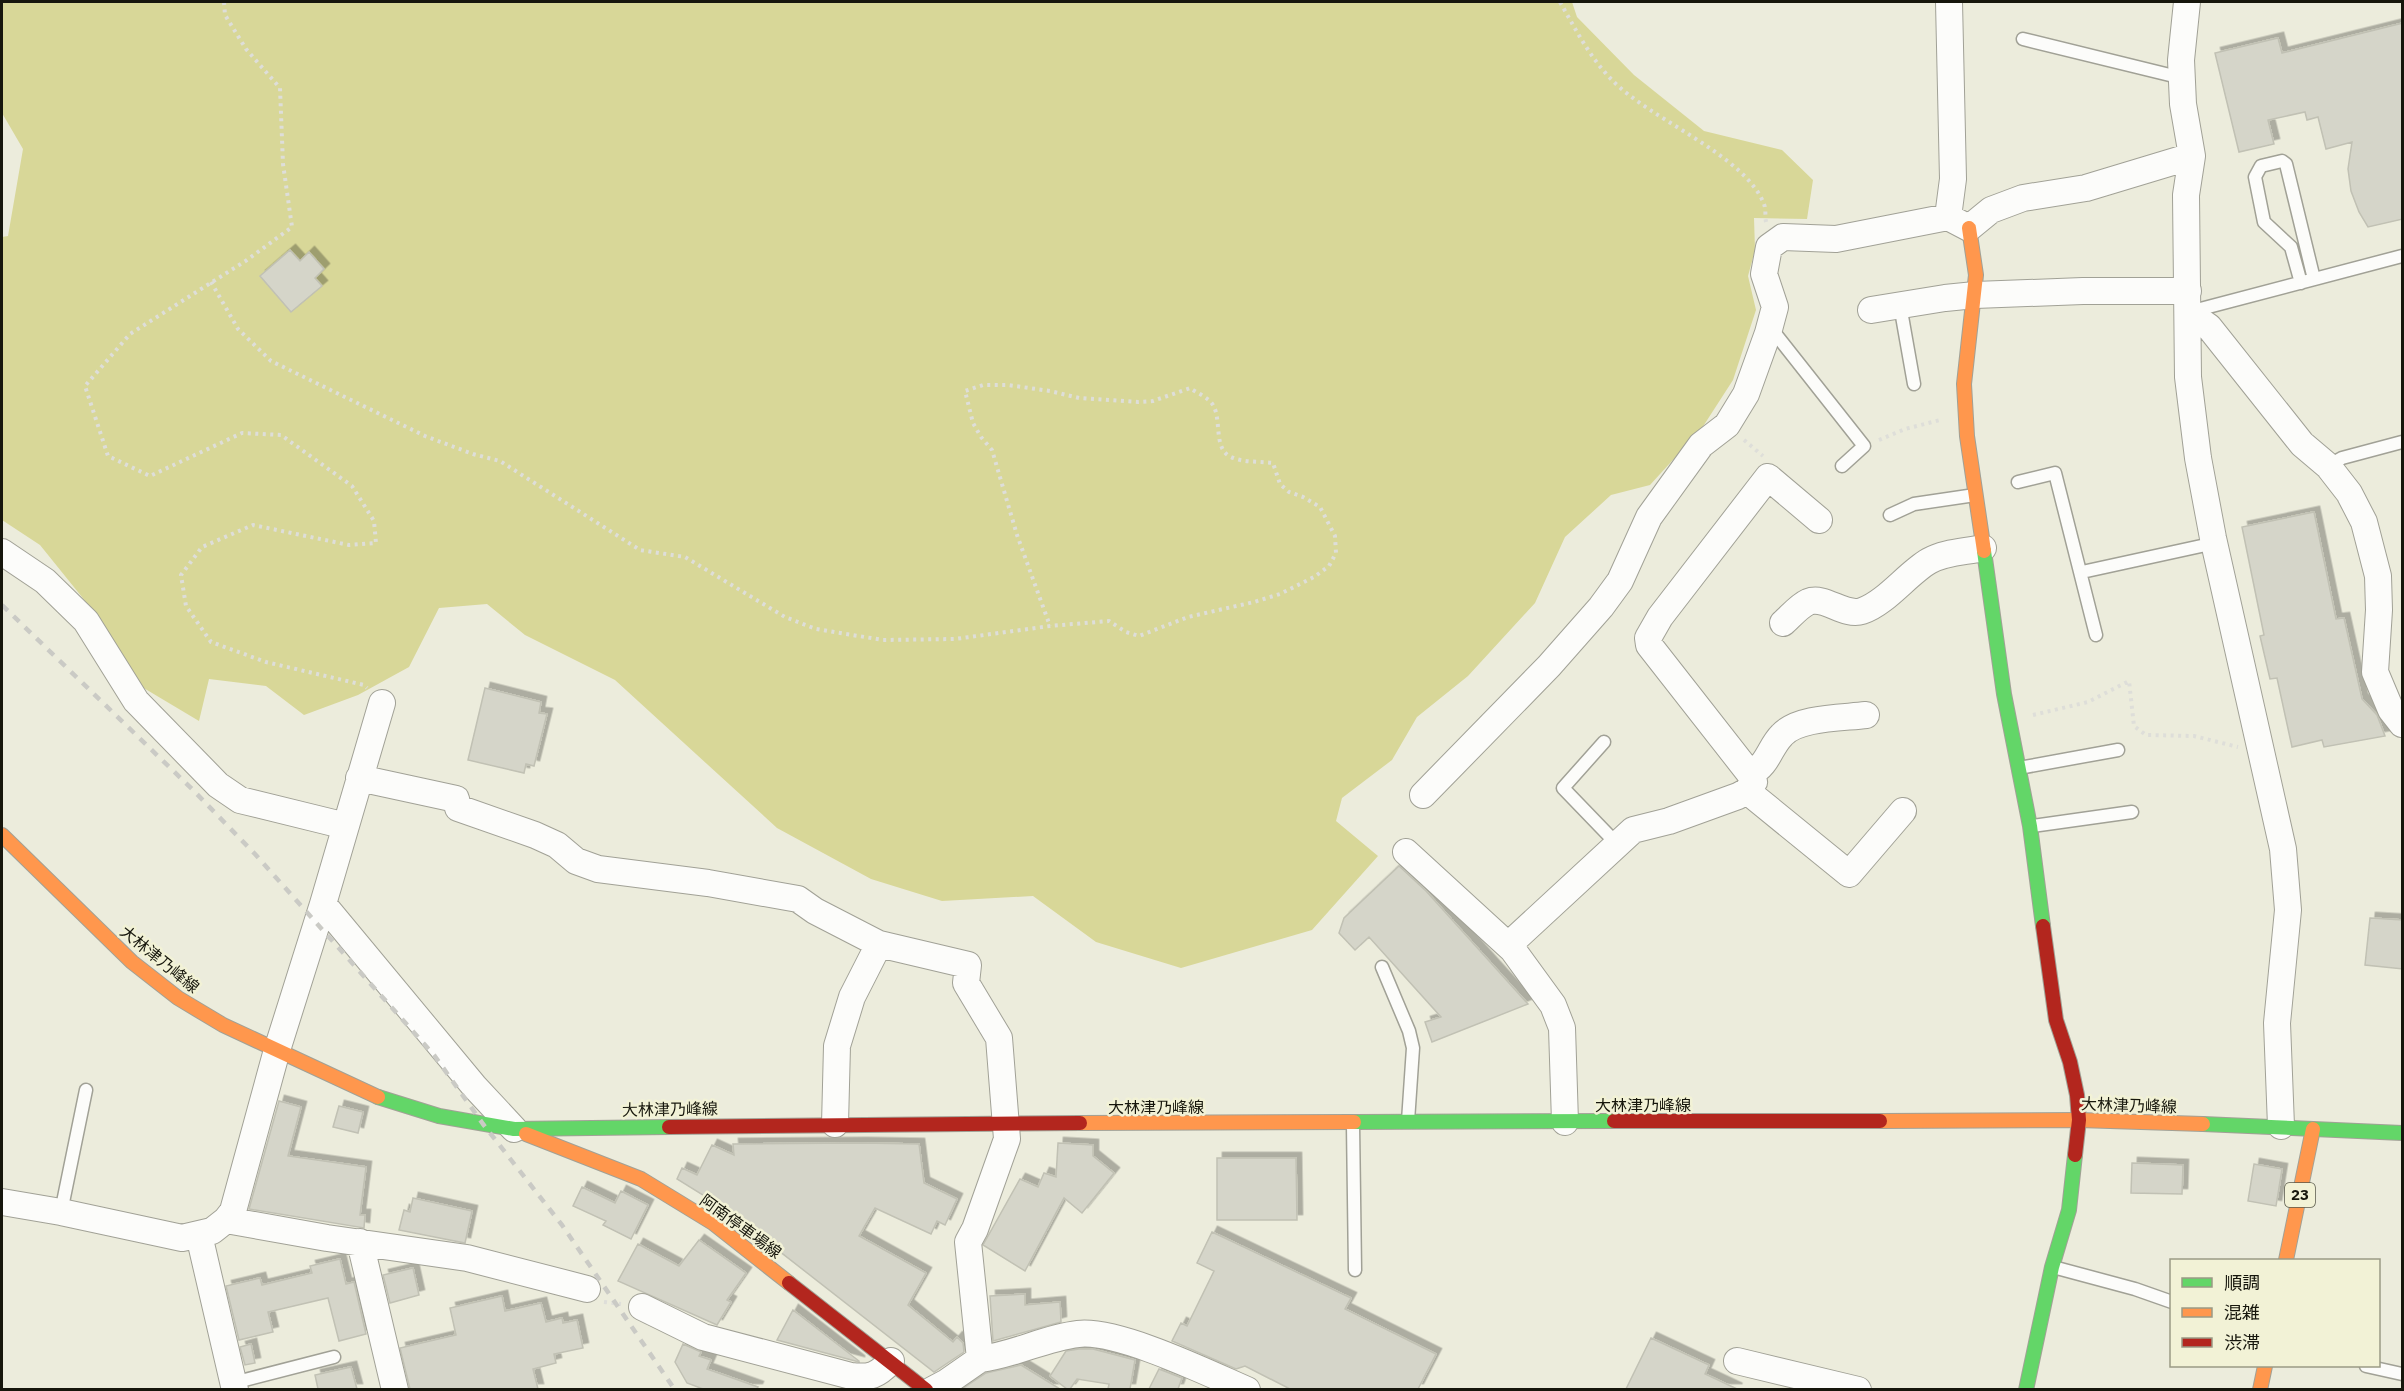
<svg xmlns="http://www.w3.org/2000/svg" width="2404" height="1391" viewBox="0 0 2404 1391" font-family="'IBM Plex Sans','Noto Sans JP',sans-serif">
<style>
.forest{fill:#d8d798}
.building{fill:#d5d5c9;stroke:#c1c1b4;stroke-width:1.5;filter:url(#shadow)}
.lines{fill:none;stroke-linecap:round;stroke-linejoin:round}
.lane-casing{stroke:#a1a196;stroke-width:15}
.street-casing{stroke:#a1a196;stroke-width:28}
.fast-casing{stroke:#a1a196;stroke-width:16}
.slow-casing{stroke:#a1a196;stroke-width:16}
.jam-casing{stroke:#a1a196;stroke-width:16}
.path{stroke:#deded9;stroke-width:4;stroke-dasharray:3 4.5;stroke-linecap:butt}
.lane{stroke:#fcfcfa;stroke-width:12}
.street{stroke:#fcfcfa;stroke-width:26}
.fast{stroke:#63d668;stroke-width:14}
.slow{stroke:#ff974d;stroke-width:14}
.jam{stroke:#b3261e;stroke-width:14}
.rail{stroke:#cacac5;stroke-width:4.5;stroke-dasharray:8 8;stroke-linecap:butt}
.labels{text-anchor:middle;stroke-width:5;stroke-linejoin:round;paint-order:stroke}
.shield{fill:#f2f2d6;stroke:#585849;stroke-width:1.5}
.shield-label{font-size:15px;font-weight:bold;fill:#16160c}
.street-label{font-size:16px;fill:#16160c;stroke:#f2f2d6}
</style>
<defs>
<filter id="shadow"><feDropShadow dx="5.5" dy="-5.5" stdDeviation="0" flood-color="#0004"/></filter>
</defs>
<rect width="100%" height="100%" fill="#ececdc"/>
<path class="forest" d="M2,2H1572L1577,17L1634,75L1704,131L1782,150L1813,180L1807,219L1754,218L1755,250L1748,276L1756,310L1733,380L1702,428L1650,485L1611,495L1565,537L1535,603L1468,676L1417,717L1392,760L1342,798L1336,821L1378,856L1312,930L1181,968L1096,942L1033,896L942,901L871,879L777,828L615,680L525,635L487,604L439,608L409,667L358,695L304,715L266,686L209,679L199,721L142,687L90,607L40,545L2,520V237L8,236L23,149L2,113Z"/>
<path class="building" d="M2403,23V219L2368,227L2359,212L2351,191L2348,169L2352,142L2326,149L2318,117L2307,120L2305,112L2268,120L2274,144L2239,152L2215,53L2278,38L2282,53Z
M290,250L300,261L309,252L324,269L315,278L322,286L291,312L260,276Z
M2314,512L2336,619L2344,618L2362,699L2377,715L2385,736L2324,747L2322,740L2292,747L2277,678L2270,679L2260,636L2264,635L2242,527Z
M485,688L541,702L539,713L547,714L534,766L526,764L524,773L468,760Z
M1399,866L1426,891L1528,1004L1432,1042L1425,1022L1441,1017L1369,937L1355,950L1339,933L1344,918Z
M2370,918L2403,920V969L2365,965Z
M279,1101L301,1107L288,1156L366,1167L360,1215H365L364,1228L249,1209Z
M339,1106L363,1112L358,1133L333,1127Z
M861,1143L919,1144L924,1183L957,1199L945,1225L937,1221L931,1234L875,1208L859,1236L926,1273L908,1305L953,1342L957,1337L963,1343L964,1352L934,1372L724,1208L677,1179L682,1168L697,1175L712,1145L734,1155L733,1144Z
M1058,1143L1093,1145V1156L1114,1173L1082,1213L1064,1198L1025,1271L983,1245L1020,1179L1038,1187L1044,1173L1056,1177Z
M1217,1158H1296L1297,1220H1217Z
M2132,1163L2183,1165L2182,1194L2131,1193Z
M2254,1164L2282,1169L2276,1206L2248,1201Z
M582,1187L615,1203L621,1191L648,1205L631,1239L603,1225L606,1221L573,1206Z
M413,1198L472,1211L465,1243L399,1230L404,1210L410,1212Z
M1212,1232L1351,1298L1345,1309L1436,1354L1418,1389H1290L1245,1366L1236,1369L1172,1341L1181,1323L1187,1326L1214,1271L1197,1263Z
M699,1240L746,1273L727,1300L731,1302L717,1325L618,1281L638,1244L679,1266Z
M340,1259L346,1284L354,1282L366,1334L339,1341L328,1298L268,1312L273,1332L239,1340L226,1286L260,1278L262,1285L312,1273L310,1266Z
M413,1268L419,1295L390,1303L383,1275Z
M1025,1294V1305L1060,1302L1061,1322L993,1341L990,1296Z
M502,1296L505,1311L541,1303L546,1322L562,1318L563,1323L577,1320L583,1348L554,1354L556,1363L533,1369L538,1389H410L400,1348L456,1335L450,1308Z
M793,1310L859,1361V1362L777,1340Z
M1651,1338L1709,1365L1705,1374L1737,1389H1626Z
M251,1344L255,1363L245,1365L240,1347Z
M683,1344L701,1352L699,1356L711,1360L707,1369L758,1387L757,1389H703L687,1383L675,1362Z
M1079,1349H1093L1135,1360L1130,1389H1108L1109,1384L1077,1379L1070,1389H1067L1050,1376L1066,1351Z
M1021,1365L1060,1389H962L986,1373Z
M351,1367L357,1389H318L315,1375Z
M1159,1369L1182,1378L1178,1389H1149Z"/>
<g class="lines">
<g class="lane-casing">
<path id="lane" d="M2023,39L2182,78
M2301,283L2291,247L2264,222L2255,177L2261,166L2282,161L2286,164L2314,279
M1900,305L1914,384
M2189,312L2402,256
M1770,327L1864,446L1842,466
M2328,466L2342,458L2402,442
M2018,482L2055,473L2096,635
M1890,515L1914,504L1975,495
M2082,572L2215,543
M1604,742L1563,788L1617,844
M2019,768L2118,750
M2032,826L2132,812
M1382,967L1409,1031L1413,1048L1408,1121
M1353,1125L1355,1270
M61,1212L86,1090
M2053,1267L2135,1289L2172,1302
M2366,1366L2402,1374
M233,1383L334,1357"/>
</g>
<g class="street-casing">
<path id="street" d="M2187,2L2181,60L2183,104L2192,156L2186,195L2188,377L2198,458L2213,538L2283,849L2288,910L2277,1023L2281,1126
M1948,217L1953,179L1949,2
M1871,310L1945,298L1975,295L2083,291H2188
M2188,312L2209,327L2302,444L2328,466L2349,493L2364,522L2378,576L2379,610L2375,672L2391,710L2402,724
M2,552L45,581L86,621L136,701L218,785L240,800L346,826
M1783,623C1790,617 1799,606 1808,602C1825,595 1844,617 1862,611C1886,603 1908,573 1929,561C1945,552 1965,552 1983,548
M1750,774C1769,764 1769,748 1782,735C1798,717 1843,718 1866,715
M359,778L456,799L458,808L535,835L557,845L576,861L598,869L708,883L798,899L815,911L879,944L968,965L966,983L999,1038L1007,1139L975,1229L968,1242L980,1359L947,1382L932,1390
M1747,791L1849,874L1903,811
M1423,795L1549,666L1601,607L1620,581L1649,517L1701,445L1727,425L1746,394L1768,333L1775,307L1764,274L1769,247L1783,237L1836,239L1948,217L1969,228L1991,210L2023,198L2086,188L2192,156
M1406,852L1513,950
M323,904L474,1086L514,1129
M1565,1122L1562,1028L1553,1005L1513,950L1515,939L1633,830L1669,821L1738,796L1747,791L1754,782L1750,774L1649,645L1648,638L1660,617L1768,477L1819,520
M835,1124L837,1046L852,997L879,944
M2,1202L61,1212L182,1238L212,1231L226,1220L233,1211L277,1050L323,904L382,703
M226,1220L327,1238L467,1258L587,1289
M199,1235L235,1390
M360,1242L395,1390
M642,1307L703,1337L851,1376C870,1378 877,1376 891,1361
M980,1359C1014,1355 1044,1338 1078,1334C1117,1329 1208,1373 1247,1390
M1737,1361L1858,1390"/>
</g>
<g class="fast-casing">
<path id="fast" d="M1984,551L2004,694L2030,826L2043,926
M378,1097L439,1116L514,1129L669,1127
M1354,1122L1614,1121
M2203,1124L2402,1133
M2026,1390L2052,1267L2069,1210L2075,1155"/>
</g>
<g class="slow-casing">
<path id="slow" d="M1969,228L1976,275L1964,384L1967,436L1984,551
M2,835L132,962L178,998L223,1025L378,1097
M1880,1121L2079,1120L2203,1124
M1080,1123L1354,1122
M526,1134L641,1179L713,1223L789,1283
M2286,1260L2313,1129
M2260,1390L2265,1366"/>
</g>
<g class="jam-casing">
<path id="jam" d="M2043,926L2056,1020L2070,1062L2077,1095L2079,1120L2075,1155
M1614,1121H1880
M669,1127L1080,1123
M789,1283L926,1390"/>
</g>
<path class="path" d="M224,2L225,15L246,49L280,88L283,164L292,227L247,260L130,334L85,386L108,456L150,476L242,433L281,435L352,486L374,521L376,543L349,545L253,525L202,547L181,575L186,606L211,642L266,662L364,685L367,688
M1560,2C1576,30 1590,58 1613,81C1651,120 1745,155 1764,204C1766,209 1765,217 1766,222
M211,282L238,329L271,361L425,436L473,454L500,461L640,550L685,557L785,617L816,629L883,640L955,639L1050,626L1109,621L1126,632L1139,636L1188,617L1254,602L1280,594L1314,577L1329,566L1336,553L1335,536L1320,507L1303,497L1289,492L1280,484L1273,463C1259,461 1244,463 1231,457C1213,449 1222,420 1213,405C1208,397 1197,393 1190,388L1153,401L1138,402L1079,398L1050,391L1008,385H983L965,391L973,423L981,437L992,450L1017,535L1050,626
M1744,440L1763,456
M1879,440L1905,429L1940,420
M2033,715L2088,702L2129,681L2134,726L2146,735L2194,736L2238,747
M604,1302L621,1304"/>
<use href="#lane" class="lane"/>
<use href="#street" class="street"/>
<use href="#fast" class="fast"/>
<use href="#slow" class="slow"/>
<use href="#jam" class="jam"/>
<path class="rail" d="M2,605L192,789L255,854L434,1055L483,1124L562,1225L675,1390"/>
</g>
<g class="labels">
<rect class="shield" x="2285" y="1183" width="30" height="24" rx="4.5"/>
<g class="shield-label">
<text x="2300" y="1200">23</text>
</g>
<g class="street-label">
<text transform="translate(160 959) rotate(39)" y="6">大林津乃峰線</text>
<text x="1643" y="1111">大林津乃峰線</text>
<text transform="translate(2129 1105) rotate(2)" y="6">大林津乃峰線</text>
<text x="1156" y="1113">大林津乃峰線</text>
<text transform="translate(670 1109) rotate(-1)" y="6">大林津乃峰線</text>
<text transform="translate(741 1226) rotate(36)" y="6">阿南停車場線</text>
</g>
</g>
<rect width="2404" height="1391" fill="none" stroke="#16160c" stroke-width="6"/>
<rect x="2170" y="1259" width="210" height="108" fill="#f2f2d6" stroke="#9a9a85" stroke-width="1.5"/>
<rect x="2182" y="1278" width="30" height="9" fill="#63d668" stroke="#9a9a85" stroke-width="1.5"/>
<text x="2224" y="1289" font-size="18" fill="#16160c">順調</text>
<rect x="2182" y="1308" width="30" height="9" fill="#ff974d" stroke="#9a9a85" stroke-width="1.5"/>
<text x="2224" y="1319" font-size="18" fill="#16160c">混雑</text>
<rect x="2182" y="1338" width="30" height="9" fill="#b3261e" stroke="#9a9a85" stroke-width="1.5"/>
<text x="2224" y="1349" font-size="18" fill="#16160c">渋滞</text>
</svg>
